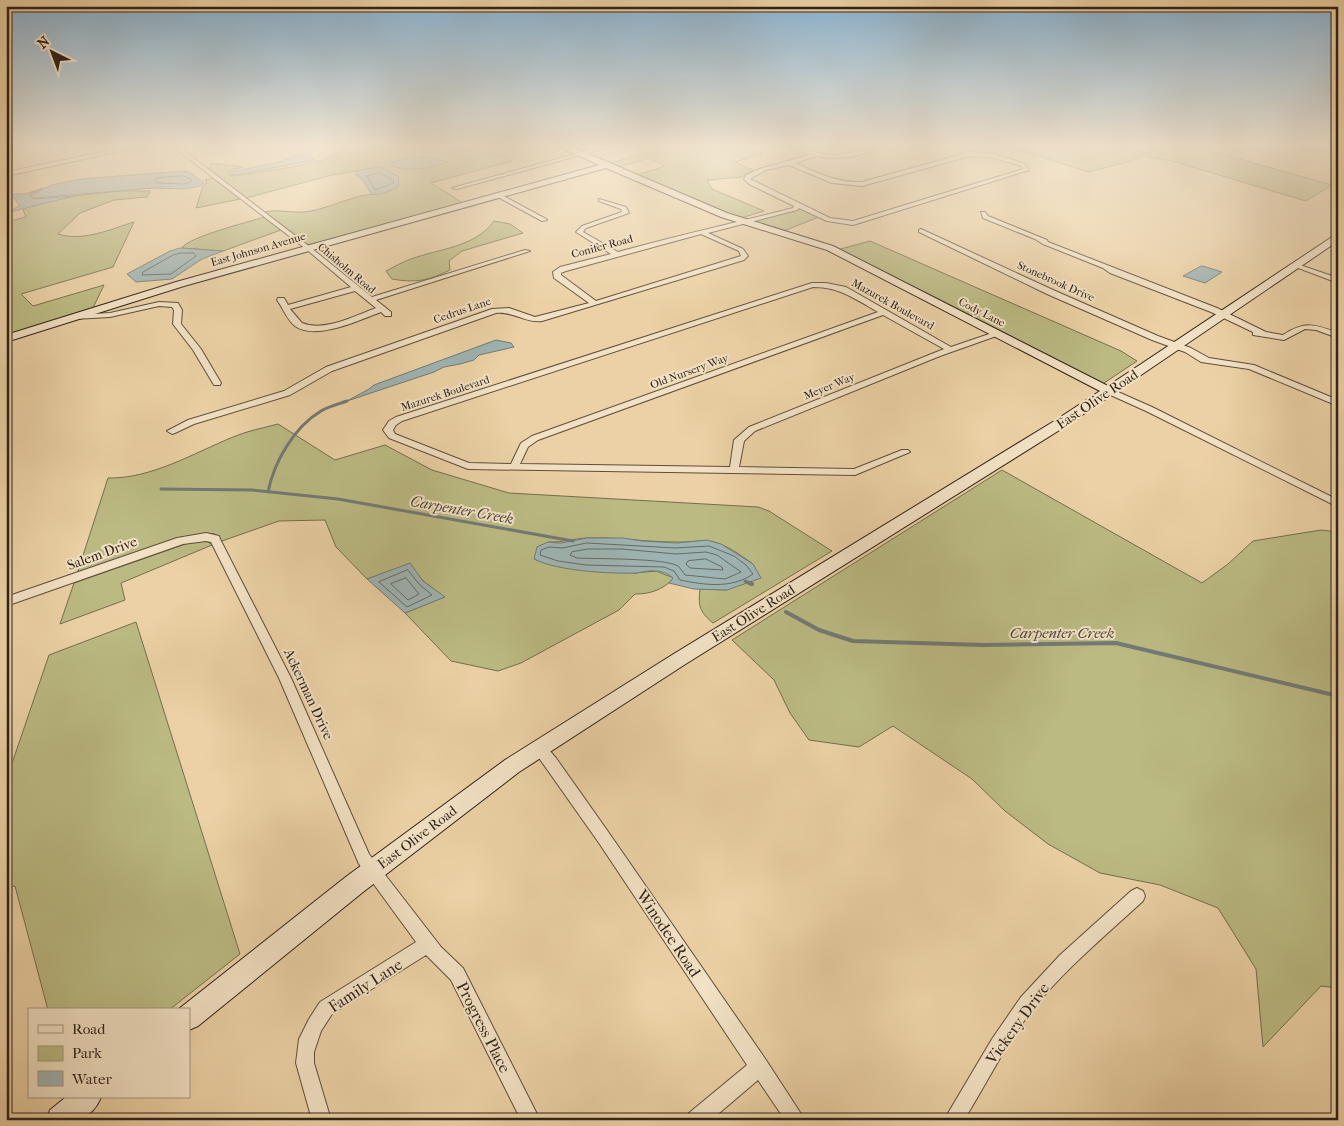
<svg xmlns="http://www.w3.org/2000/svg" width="1344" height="1126" viewBox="0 0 1344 1126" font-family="'IM FELL French Canon',serif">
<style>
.green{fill:#bbba83;stroke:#756e4e;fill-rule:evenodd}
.water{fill:#9eb4b3;stroke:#727a76}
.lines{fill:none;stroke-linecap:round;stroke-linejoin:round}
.shore{stroke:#666b66;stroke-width:1}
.stream-far1{stroke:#727a76;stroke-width:3}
.stream{stroke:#727a76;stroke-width:4}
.street-casing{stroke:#5e4e3d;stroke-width:2}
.secondary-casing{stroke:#2f221a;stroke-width:2}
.street{fill:#f2e1c4;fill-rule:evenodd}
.secondary{fill:#f2e1c4;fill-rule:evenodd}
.labels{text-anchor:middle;stroke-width:4;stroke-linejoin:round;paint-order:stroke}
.far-street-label{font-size:11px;fill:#2f221a;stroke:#f2e1c4}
.street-label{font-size:14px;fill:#2f221a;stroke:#f2e1c4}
.water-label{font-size:15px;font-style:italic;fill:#4b4640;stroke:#f2e1c4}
.near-street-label{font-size:16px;fill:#2f221a;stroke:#f2e1c4}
</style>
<rect width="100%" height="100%" fill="#ebd1a5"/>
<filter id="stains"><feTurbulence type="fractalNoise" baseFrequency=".004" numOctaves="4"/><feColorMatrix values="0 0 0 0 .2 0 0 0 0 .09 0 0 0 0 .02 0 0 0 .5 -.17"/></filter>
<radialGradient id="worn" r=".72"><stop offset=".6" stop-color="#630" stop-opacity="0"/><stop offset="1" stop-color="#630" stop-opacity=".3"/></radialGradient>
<path class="green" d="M352,146H415L419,148L481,146L512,161L431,183L463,203L310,246L265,212C278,209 291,213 304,212C322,210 339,202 357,197C372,193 382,194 398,187L389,172L380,167L332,175L246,198L209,170L211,163L243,167L228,171L229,175L235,176L292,167L323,160ZM427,157L438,159L433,167L407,170L391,166L403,159Z
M670,146H757L751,149L762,154L735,162L753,170L742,177L707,180L712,189L764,211L738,219L634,176L665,166L649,158L615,168L607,164Z
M1006,146H1125L1145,152L1167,146H1193L1332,185L1306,201L1172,161L1142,156L1131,161L1089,172Z
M213,178L240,199L196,208L203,186L207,183L205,180Z
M119,191H150L147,197L114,200L80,213L58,234C83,242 111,229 134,222L113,267L21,294L33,306L104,285L92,310L6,337V222L26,217L22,207L74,196Z
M799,208L819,217L781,232L750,223Z
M264,217L281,230L223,251L182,248C188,237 249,222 264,217Z
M494,221L510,224L523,233L462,251L449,261L450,270C428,281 415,283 392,279L386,271C394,267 402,262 411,259C438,249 476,247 494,221Z
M870,241L1121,351L1137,361L1101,385L837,250Z
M278,424L335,460L385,445L432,470L509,493L758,507L769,511L832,551L713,623C700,612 698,607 700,589L727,590L753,564C743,557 731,548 720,544C705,538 690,543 674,542C646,542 618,537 590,538C575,538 562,543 548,542L575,569L635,573L656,571L674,578C663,590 650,594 635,594L619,610L521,663L498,671L451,661L405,613L444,597L423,581L410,564L367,579L336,547L325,520L279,521L222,541L215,534L206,533L181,538L77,574L108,478C151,479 194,453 233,437C247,431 263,428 278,424Z
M1002,470L1202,583L1228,564L1253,541L1321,530L1338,532V988L1321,986L1263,1047L1256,969L1218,908L1160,885L1100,873L1048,844L1005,811L972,779L893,726L859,747L809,740L790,713L774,680L732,640Z
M194,541H207L212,545L121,583L125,600L60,624L74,583Z
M136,622L240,954L169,1010H48L15,886L6,888V781L49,655Z"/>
<path class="water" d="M303,154H309L315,160L236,175L230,174L231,172L279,162Z
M416,157H426L448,162C428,169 411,171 391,166L393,162Z
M381,167L399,177L398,187C390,191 380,196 371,194L363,180L355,174L359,170Z
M183,171L189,172L204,183L200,186L184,189L153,188L35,198L31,195L52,185L81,179Z
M43,188L29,195L34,199L74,196L6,213L20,206L11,194H25Z
M180,248L223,251L202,259L172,279L136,282L127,274L170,251Z
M1201,266H1203L1222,272L1205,283L1183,276Z
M496,340L511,343L514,347L479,355L474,360L460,364L444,367L434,372L347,401L369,389L374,385Z
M587,538H623L642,541L677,543L707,540L721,544L753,564L761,578L727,590L694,589L669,583L673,578C670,575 662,571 656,571C650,570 643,572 637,573C611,574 557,571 534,559L537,547L548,542L561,543Z
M410,563L423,581L445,597L405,613L367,579Z"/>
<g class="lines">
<path class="shore" d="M380,173L393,180L394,183L375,190L367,176Z
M183,176L191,179V182L184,184L157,183L155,181L157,178Z
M181,253H194L196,256L171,274L142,275L143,272L173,255Z
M587,543L675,548L709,546L734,556L746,565L753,574C731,589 705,585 680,580L674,571L664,567L586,565L558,561L540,555L541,550L549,547L562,548Z
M588,549H622L676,554L706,552L717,555L741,572L725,579L685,575C683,572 680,568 678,566C665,558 596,559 577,558L570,555L572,552Z
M706,559L722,567L723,570L690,568L686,564L688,561Z
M408,570L419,584L432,595L407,607L379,582Z
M406,578L419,594L408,600L391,584Z"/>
<path class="stream-far1" d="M161,489L252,490L338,499L573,541
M268,492C274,462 294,427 321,411C329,406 339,404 347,401
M745,581L752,584"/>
<path class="stream" d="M749,583L752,584
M786,612L819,630L853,641L983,645L1116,643L1338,696"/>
<g class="street-casing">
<path id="street" d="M132,146H144L6,176V172Z
M172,146H178L310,247L372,297L525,250L530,251L376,300L391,312V316H385L381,312C359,320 316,341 295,326C287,320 283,308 277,300L278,298H284L288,305L351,287L306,249ZM355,291L376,308C354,316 325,332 302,323L290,309Z
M604,146H614L457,189L452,188Z
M788,146C803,146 818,155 834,155C850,155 865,146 880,146L873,151L850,157L832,158L816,156L795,163C817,173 837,183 862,182L970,152L995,154L1025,164L1029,170L853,225L827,221L799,208L797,210L708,233L743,249L748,256L744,260L542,321C525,323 513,311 496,313L332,371L290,395L194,424L175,433L172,434L167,431L188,420L284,391L326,367L492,309L509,308L535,317L589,303L554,278L553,272L560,267L611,254L576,232L582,226L622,212L621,209L599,201V199L626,207L629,213L586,228L583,232L618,252C676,236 735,223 793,208L794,206L749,184L744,179L746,175L762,168L810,155ZM970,156L994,158L1021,166L1023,169L853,221L830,218L750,179L766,170L789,165L832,183L862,186ZM701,234L739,251L741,256L596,301L561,275V273L566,271Z
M1156,146H1164L1147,153L1144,151Z
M498,193L546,219L547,220L542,221L496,196V194Z
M981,212H985L988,216L1047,240L1048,242L1217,308L1266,332L1283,335C1305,321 1314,324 1338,333V338L1316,330L1305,329L1284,340L1253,335V332L1211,312L1110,273L1103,268L1043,244L1035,239L983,218Z
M921,229L1053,290L1158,336L1191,348L1209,358L1254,365L1338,400V406L1249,369L1201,362L1185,352L1152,340L1047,294L919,232V230Z
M1293,264H1297L1338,278V283L1293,266Z
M812,283H826L846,287L951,347L995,332L1002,334L940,356L755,431L744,441L739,467L854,469L902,450H908L910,452L855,475L468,469L389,438L383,430L389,421L396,417ZM813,287C840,287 855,299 878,312L532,436L521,443L511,464L469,463L395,434L393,430L396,425L402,421ZM883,315L944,349L749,427L734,440L730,467L520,464L528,447L538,440Z
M159,302L178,303L182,310L181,324L201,349L221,383L220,385H214L193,350L173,324L174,310L172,307L159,306L110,317L75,319L71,317L75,315L110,313Z
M1109,388L1152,407L1338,500V507L1146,411L1106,393V389Z
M206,533L219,536L220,539L291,678L369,854L441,947L463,968L540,1120H521L451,980L426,955L332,1014L321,1031L314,1052V1063L331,1120H312L296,1063L299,1039L309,1019L320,1002L416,942L359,864L279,678L211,542L206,541L183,544L6,606V597L177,538Z
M539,742L544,744L556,758L609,833L766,1060L805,1120H785L758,1080L711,1120H687L689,1113L747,1065L599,843L532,748L534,744Z
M1137,888L1143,891L1145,896L1143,901C1105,936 1065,969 1033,1009C1006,1043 987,1083 964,1120H944L992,1039L1021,997L1060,955L1131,891Z"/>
</g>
<g class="secondary-casing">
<path id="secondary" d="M558,146H570L727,213L833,246L1108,386L1338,233V241L1066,426L684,665L519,772L363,892L198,1026L189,1030V1010H179L180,1008L347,876L505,760L672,655L1056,420L1100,391L827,250L721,217L606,168L184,286L6,342V335L176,282L599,165Z
M66,1097H101C90,1124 71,1120 46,1120L50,1110Z"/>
</g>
<use href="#street" class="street"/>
<use href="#secondary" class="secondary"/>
</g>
<linearGradient id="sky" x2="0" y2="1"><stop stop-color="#8ab4d3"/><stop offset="0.48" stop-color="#f6ead6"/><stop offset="1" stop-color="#f6ead6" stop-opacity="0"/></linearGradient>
<rect width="1344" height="304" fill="url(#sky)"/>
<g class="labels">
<g class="far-street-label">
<text transform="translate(602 246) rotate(-15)" y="4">Conifer Road</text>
<text transform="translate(258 249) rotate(-16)" y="4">East Johnson Avenue</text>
<text transform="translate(347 268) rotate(40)" y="4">Chisholm Road</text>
<text transform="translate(1056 281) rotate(24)" y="4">Stonebrook Drive</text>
<text transform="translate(893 304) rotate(29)" y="4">Mazurek Boulevard</text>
<text transform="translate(462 310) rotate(-19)" y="4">Cedrus Lane</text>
<text transform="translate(982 312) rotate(27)" y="4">Cody Lane</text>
<text transform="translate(689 371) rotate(-20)" y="4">Old Nursery Way</text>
<text transform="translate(829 386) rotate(-22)" y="4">Meyer Way</text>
<text transform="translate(445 393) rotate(-18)" y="4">Mazurek Boulevard</text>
</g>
<g class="street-label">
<text transform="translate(1097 399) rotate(-34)" y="5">East Olive Road</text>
<text transform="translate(102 553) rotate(-20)" y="5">Salem Drive</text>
<text transform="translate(753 613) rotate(-32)" y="5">East Olive Road</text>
<text transform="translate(309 694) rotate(65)" y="5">Ackerman Drive</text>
<text transform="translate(417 837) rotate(-37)" y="5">East Olive Road</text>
</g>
<g class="water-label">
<text transform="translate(462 510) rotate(10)" y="5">Carpenter Creek</text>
<text x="1062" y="638">Carpenter Creek</text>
</g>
<g class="near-street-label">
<text transform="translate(669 933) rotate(56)" y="6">Winodee Road</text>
<text transform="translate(365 985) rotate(-33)" y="6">Family Lane</text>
<text transform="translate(1017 1023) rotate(-54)" y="6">Vickery Drive</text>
<text transform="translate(484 1027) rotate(63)" y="6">Progress Place</text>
</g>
</g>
<rect width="1344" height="1126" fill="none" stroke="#ebd1a5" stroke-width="25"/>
<rect x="8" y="8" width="1329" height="1111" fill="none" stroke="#2f221a" stroke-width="2.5"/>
<rect x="12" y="12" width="1319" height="1101" fill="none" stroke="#2f221a"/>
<rect x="28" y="1008" width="162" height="90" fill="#f2e1c4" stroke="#a49580"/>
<rect x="38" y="1025" width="25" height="8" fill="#f2e1c4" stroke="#a49580"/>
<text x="72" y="1034" font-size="15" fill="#2f221a">Road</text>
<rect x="38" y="1046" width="25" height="15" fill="#bbba83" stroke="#a49580"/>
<text x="72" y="1058" font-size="15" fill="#2f221a">Park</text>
<rect x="38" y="1071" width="25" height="15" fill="#9eb4b3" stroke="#a49580"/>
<text x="72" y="1084" font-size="15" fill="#2f221a">Water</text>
<g transform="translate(52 52) rotate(318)" stroke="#f2e1c4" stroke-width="4" paint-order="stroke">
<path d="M0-4L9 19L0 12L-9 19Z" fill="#2f221a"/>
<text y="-8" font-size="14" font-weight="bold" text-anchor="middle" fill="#2f221a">N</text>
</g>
<rect width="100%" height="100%" filter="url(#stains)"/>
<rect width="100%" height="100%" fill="url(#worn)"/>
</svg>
